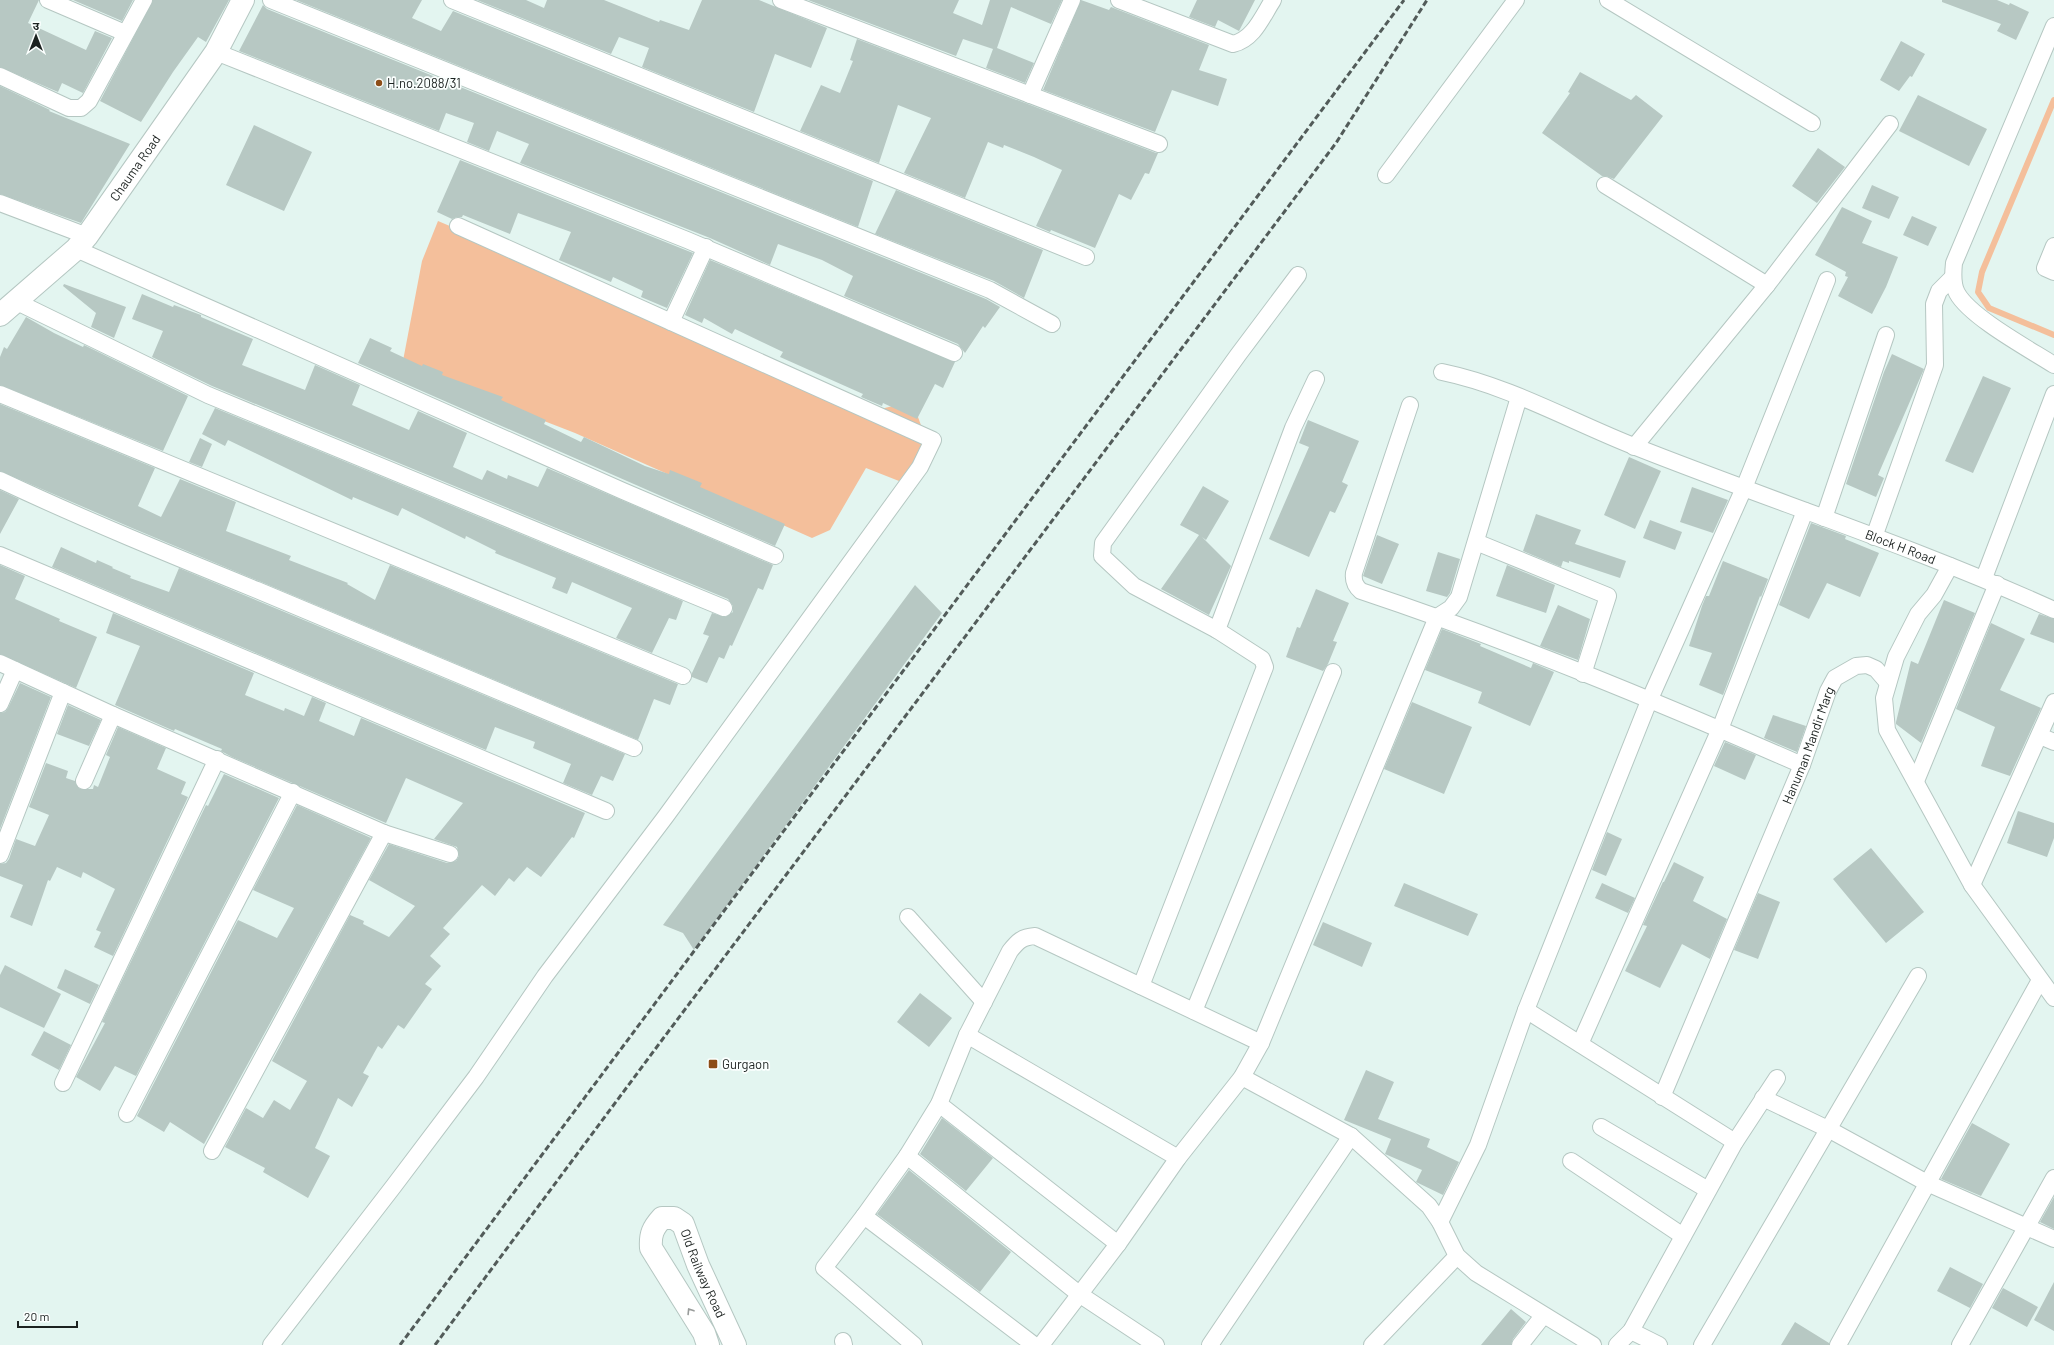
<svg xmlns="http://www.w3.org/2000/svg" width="2054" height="1345" viewBox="0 0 2054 1345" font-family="Barlow,'Noto Sans Devanagari',sans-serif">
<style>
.water{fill:#f4bf9b}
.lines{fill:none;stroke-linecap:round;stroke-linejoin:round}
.stream{stroke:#f4bf9b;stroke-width:6}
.building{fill:#b7c8c3}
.street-casing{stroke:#b5c7c2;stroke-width:18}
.secondary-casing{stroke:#b5c7c2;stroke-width:24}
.street{stroke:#fff;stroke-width:16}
.secondary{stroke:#fff;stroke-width:22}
.rail{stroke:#525b59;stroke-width:3;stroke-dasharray:6 3;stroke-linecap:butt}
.oneway{stroke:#999c9b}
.poi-dot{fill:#8d4d17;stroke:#fbfffe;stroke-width:1.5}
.labels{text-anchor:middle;stroke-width:3.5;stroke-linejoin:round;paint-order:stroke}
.poi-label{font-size:13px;fill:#1c2220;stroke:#fbfffe;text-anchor:start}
.street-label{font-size:13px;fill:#1c2220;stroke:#fbfffe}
</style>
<rect width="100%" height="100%" fill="#e3f5f0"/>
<path class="water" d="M438,221L881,409L912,401L928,444L899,481L866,468L830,530L812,538L575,433L402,366L422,261Z"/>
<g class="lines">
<path class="stream" d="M2054,100L1982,272L1978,292L1989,308L2054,335"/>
</g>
<path class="building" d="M0,0H39L28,23L86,50L95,31L112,38L83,93L62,83L58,92L0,67Z
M73,0H133L122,21Z
M153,0H229L206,42L198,37L173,72L141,122L100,101Z
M296,0H422L412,18L441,31L453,11L873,181L858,227Z
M477,0H526L544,8L547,0H604L659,22L660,20L689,30L702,0H759L827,28L811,68L775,54L754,112L642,67L649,48L619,37L611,54Z
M808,0H959L953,13L982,25L990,0H1062L1051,24L1011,7L997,48L1034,63L1025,83L986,68L993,49L963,39L956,56Z
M1081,0L1109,10L1111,7L1209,45L1199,70L1227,79L1218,106L1172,90L1155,132L1043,90Z
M1197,0H1255L1239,31L1218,20L1215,27L1189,17Z
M1942,0H1997L2009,5L2010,3L2029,12L2016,40L1997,31L2001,24L1942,2Z
M263,5L267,9L986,299L1000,307L985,328L983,326L965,353L958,344L844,296L853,276L822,260L778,244L770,265L710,238L520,163L529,144L497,131L489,151L467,142L474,123L446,113L439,131L239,51Z
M857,39L1156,153H1158L1149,174L1145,173L1131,200L1119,194L1095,248L1051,230L1050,232L1036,226L1062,170L1034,157L1004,145L1003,148L988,142L965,198L904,173L931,118L898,105L879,163L800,131L821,85L840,93L853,61L850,60Z
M1901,41L1925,54L1912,77L1910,76L1899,91L1880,80Z
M1580,72L1631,100L1636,95L1663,116L1614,179L1606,176H1602L1542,133L1570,93L1568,92Z
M0,86L50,110L49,111L130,144L81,223L0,194Z
M1918,95L1987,129L1969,166L1899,131Z
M254,125L312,152L284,211L226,185Z
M1818,148L1845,167L1817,203L1792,186Z
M460,160L693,253L667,308L641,297L643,291L613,277L611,282L559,260L571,232L518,213L510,234L463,215L462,217H457L452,219L437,212Z
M1872,185L1899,197L1889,219L1862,208Z
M896,190L1043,250L1024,298L994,281L875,234Z
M1842,207L1872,221L1862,243L1898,257L1886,287L1872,314L1838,296L1848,277L1845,276L1846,272L1815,255Z
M1912,216L1937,227L1928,246L1903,235Z
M710,260L955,362L943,388L935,384L917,419L883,403L882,406L861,397L863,394L780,357L783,352L735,329L732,334L704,318L702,323L685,315Z
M64,284L126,307L114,338L91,327L96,313L63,286Z
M142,294L173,307L174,305L201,315V317L253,339L242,365L305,390L315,365L360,385L352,405L409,430L418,411L467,433L453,467L482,480L487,470L507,479L508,475L538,487L547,468L773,565L763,590L758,588L732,646L730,645L724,659L719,657L707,683L692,677V673L709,636L703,634L712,613L725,617L733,612V606L728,599L212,386L152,357L163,331L132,319Z
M26,317L54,333L83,347L84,345L188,396L163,451L0,385V357L4,347L7,349Z
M370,338L392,348L390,351L422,366L423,364L443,372L442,375L503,397L501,400L546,420L544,424L581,442L584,437L645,466L669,474L670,470L702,483L700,487L785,524L775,546L358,363Z
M1892,354L1924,369L1878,475L1884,478L1876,497L1846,484L1884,372Z
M1983,376L2011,388L1973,473L1945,461Z
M0,404L155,468L138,506L161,517L180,479L236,502L226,531L291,556L289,560L348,583L347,584L375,600L390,565L678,684L670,705L654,699L638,740L132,528L0,471Z
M215,408L683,601L676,620L669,618L652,653L616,638L632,608L572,582L567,594L552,588L556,578L495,553L496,551L466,536L465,539L402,508L398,516L353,497L352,500L228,440L225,446L202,434Z
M1308,420L1359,441L1342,482L1348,485L1335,513L1330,511L1309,557L1269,539L1309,447L1299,443Z
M200,438L212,444L202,467L189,462Z
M1629,457L1661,471L1635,529L1604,515Z
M1203,486L1229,501L1206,540L1202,537L1231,566L1209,615L1161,589L1199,535L1180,525Z
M1692,487L1728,500L1713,533L1680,522Z
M0,490L19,499L0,534Z
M1536,514L1581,530L1575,544L1626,561L1620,578L1569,561V563L1563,561L1561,567L1523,551Z
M1650,520L1682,532L1675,550L1643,538Z
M1811,523L1846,536L1845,539L1879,553L1860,597L1827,583L1809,619L1779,605Z
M1377,535L1399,544L1382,584L1363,576Z
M61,547L96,563L97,560L113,567L112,568L131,576L130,578L169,592L179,568L625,754L613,781L601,776L592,795L563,783L571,764L533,748L535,742L495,727L486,750L52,567Z
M1438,552L1460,559L1450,593L1447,597L1426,591Z
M1723,561L1768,579L1761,597L1760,596L1723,695L1699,685L1712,653L1689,646L1702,606L1706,596H1709Z
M0,565L25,576L15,599L60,619L59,621L97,637L76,688L0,654Z
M1507,565L1555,585L1546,613L1496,596Z
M915,585L942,613L694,950L683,933L663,925Z
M1316,589L1349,603L1333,641L1337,642L1328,664L1323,671L1286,657L1297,627L1300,628Z
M1944,600L1975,613L1921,743L1896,724V722L1911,661L1918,664Z
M1558,605L1590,619L1578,660L1540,646Z
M113,613L254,673L245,695L284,711L285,708L304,716L312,697L326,703L319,721L354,736L361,718L585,813L574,838L572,837L541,877L527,867L514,882L509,878L495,896L482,885L443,928L450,934L430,956L441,966L425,984L432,989L404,1029L398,1025L382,1049L378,1046L363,1073L369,1076L352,1107L338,1098L315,1148L330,1156L308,1198L263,1172L265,1168L225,1147L246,1108L263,1118L274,1100L290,1110L307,1081L272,1061L350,915L364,921L363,924L389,937L415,906L369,880L389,844L447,863L456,861L459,856L457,847L434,839L463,803L406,778L386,823L232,757L221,751L222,749L175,729L174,731L115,705L140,646L106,633Z
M2039,614L2054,619V643L2030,634Z
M1991,623L2025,639L2000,690L2041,708L2010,776L1981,766L1995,727L1956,709Z
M1442,629L1481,644L1480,646L1531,668L1533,663L1554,672L1530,726L1478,703L1482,692L1425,670Z
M20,683L51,697L0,829V713L5,712L8,708Z
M1412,702L1472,727L1444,794L1384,769Z
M68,705L101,720L89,746L57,734Z
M1773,715L1806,726L1797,752L1764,738Z
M118,727L166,748L157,769L186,782L181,794L188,797L113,956L94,947L101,932L96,930L115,889L83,872L81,878L57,867L50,881L48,880L32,926L10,917L23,885L0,876V864L6,863L9,859L16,839L35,846L49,815L29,807L46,763L68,771L66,778L75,781L80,789H93L94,785L98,787L110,757L106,755Z
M1725,742L1756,755L1745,780L1714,766Z
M224,774L279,798L136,1076L115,1066L100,1091L76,1077L105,1023L102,1022L206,805L208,806Z
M297,805L371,838L204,1144L170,1122L164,1132L137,1116L238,920L277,938L294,908L253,890Z
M2018,811L2054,823V838L2047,857L2007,843Z
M1607,832L1622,839L1606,876L1592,870Z
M1871,848L1924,912L1886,943L1833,879Z
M1674,862L1704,877L1693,901L1727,919L1710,959L1682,944L1660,988L1625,971L1647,926L1643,925L1663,882H1664Z
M1404,883L1478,914L1468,936L1394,906Z
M1602,883L1635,898L1628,913L1595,898Z
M1758,893L1780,902L1758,959L1734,950Z
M1323,922L1372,943L1362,967L1313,945Z
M5,965L61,994L44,1028L0,1007V975Z
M65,969L99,985L90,1004L57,988Z
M920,993L952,1018L929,1047L897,1022Z
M44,1031L71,1045L59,1070L31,1055Z
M1366,1070L1394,1082L1378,1119L1430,1139L1427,1147L1459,1162L1443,1195L1416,1182L1422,1170L1385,1154L1391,1139L1344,1120Z
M942,1118L993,1158L966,1191L920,1154Z
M1972,1123L2010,1144L1981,1196L1941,1179Z
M909,1170L1011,1252L980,1292L877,1214Z
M2054,1197V1229L2040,1222Z
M1950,1267L1983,1284L1970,1308L1937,1291Z
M2054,1282V1331L2034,1320Z
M2003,1288L2038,1307L2027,1327L1992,1308Z
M1511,1309L1526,1322L1513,1339L1511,1345H1481Z
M1795,1322L1829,1343V1345H1781Z"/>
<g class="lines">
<g class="street-casing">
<g id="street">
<path d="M48,0L125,33"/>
<path d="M271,0L990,290L1052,324"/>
<path d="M452,0L1086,257"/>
<path d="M781,0L1159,144"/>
<path d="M1119,0L1233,44C1254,39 1262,17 1273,0"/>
<path d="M1608,0L1812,123"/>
<path d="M2054,26L1954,263C1953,273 1952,284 1957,293C1970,317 2029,349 2054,365"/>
<path d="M216,52L687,240L954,353"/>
<path d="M0,76L69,108H81L89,101L144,0"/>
<path d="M1030,95L1072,0"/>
<path d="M1386,175L1516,0"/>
<path d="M1605,185L1767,285"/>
<path d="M0,203L87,236"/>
<path d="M2054,246L2045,268L2054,272"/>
<path d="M76,249L623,491L775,556"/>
<path d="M15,301L208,395L724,608"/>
<path d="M671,322L706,247"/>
<path id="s1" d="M1442,372C1510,386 1572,422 1636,447C1775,502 1918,548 2054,610"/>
<path d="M0,394L683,676"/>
<path d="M1410,405L1354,573C1353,581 1355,586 1361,591C1511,641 1658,702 1802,765"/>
<path d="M1634,447L1767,285L1890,124"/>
<path d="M0,480C85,520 171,555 257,590C383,642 508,696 634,748"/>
<path d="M1824,518L1886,335"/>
<path d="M1874,537L1935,365L1934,304L1939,291L1952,278"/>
<path d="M1476,542L1608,596L1583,674"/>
<path d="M0,555L606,811"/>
<path d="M1950,566L1934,595L1918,614L1896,657L1884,698L1887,730L1972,885L2054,998"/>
<path d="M1984,578L2054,394"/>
<path d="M1217,630L1293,428L1316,379"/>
<path d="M0,663L113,715L384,833L450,854"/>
<path d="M0,704L15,670"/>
<path d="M2040,736L2054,742"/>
<path d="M84,781L113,715"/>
<path d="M1916,781L1997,584"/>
<path d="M0,855L63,692"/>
<path d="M1972,885L2054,702"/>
<path d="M908,917L984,1002"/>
<path d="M1141,986L1265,667L1262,659L1217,630L1134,586L1102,556L1103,543L1238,355L1298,275"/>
<path d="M1526,1010L1735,1142"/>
<path d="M1194,1011L1333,672"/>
<path d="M967,1035L1178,1158"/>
<path d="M1580,1044L1720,729L1805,511"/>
<path d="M1242,1077L1351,1136L1429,1206L1440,1222L1457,1256L1476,1273L1593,1345"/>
<path d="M63,1083L217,759"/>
<path id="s2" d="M1662,1097L1802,765L1828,691L1835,678L1856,666L1867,665L1876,669L1888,683"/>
<path d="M1763,1098L1830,1130L1927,1183L2054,1239"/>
<path d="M939,1104L1118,1244"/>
<path d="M127,1114L293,792"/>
<path d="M1601,1127L1708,1190"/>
<path d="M212,1151L384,833"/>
<path d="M907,1156L1079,1294L1156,1345"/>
<path d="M1571,1161L1683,1236"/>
<path d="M864,1216L1034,1345"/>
<path d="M1440,1222L1478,1145L1526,1010L1649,701L1744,488L1827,280"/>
<path d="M1631,1331L1659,1345"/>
<path d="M843,1341L844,1345"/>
<path d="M271,1345L393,1187L476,1077L545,976L666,816L920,467L933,440L458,226"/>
<path d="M914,1345L824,1268L864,1216L907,1156L939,1104L967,1035L1010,951C1018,941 1022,937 1035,936L1261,1043"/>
<path d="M1041,1345L1118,1244L1178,1158L1242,1077L1261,1043L1437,617L1451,608L1459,597L1519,397"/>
<path d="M1210,1345L1351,1136"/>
<path d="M1372,1345L1457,1256"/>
<path d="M1520,1345L1543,1316"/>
<path d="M1617,1345L1631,1331L1735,1142L1777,1078"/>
<path d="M1702,1345L1918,976"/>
<path d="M1838,1345L2040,980"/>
<path d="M1960,1345L2054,1178"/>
</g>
</g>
<g class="secondary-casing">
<g id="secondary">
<path id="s3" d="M0,315L76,249L87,236L216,52L243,0"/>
<path id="s4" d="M708,1345L704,1333L651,1248C650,1234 653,1228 662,1218H674L683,1224L698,1265L735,1345"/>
</g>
</g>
<use href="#street" class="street"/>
<use href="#secondary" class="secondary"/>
<path class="rail" d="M400,1345L1404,0
M435,1345L662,1040L1336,143L1427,0"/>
</g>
<defs><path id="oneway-chevron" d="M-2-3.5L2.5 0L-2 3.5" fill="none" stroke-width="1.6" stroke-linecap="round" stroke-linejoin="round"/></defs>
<use class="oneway" href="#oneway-chevron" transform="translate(690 1311) rotate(-122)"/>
<g class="poi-dot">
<circle cx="379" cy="83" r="4"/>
<rect x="708" y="1059" width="10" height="10" rx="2"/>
</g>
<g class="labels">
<g class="poi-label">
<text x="387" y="88">H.no.2088/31</text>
<text x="722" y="1069">Gurgaon</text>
</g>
<g class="street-label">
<text dy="5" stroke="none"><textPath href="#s3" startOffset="201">Chauma Road</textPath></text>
<text dy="5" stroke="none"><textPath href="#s1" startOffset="491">Block H Road</textPath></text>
<text dy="5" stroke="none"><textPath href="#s2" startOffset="381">Hanuman Mandir Marg</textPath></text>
<text dy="5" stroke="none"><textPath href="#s4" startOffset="222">Old Railway Road</textPath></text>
</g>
</g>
<g transform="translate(36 36)" stroke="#fbfffe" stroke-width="3" paint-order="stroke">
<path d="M0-3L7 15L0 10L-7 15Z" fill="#1c2220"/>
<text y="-6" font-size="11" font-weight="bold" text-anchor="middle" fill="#1c2220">उ</text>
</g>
<path d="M18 1321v6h59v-6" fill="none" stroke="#1c2220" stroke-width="2"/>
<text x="24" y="1321" font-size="12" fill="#1c2220" stroke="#fbfffe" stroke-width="3" paint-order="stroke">20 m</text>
</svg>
